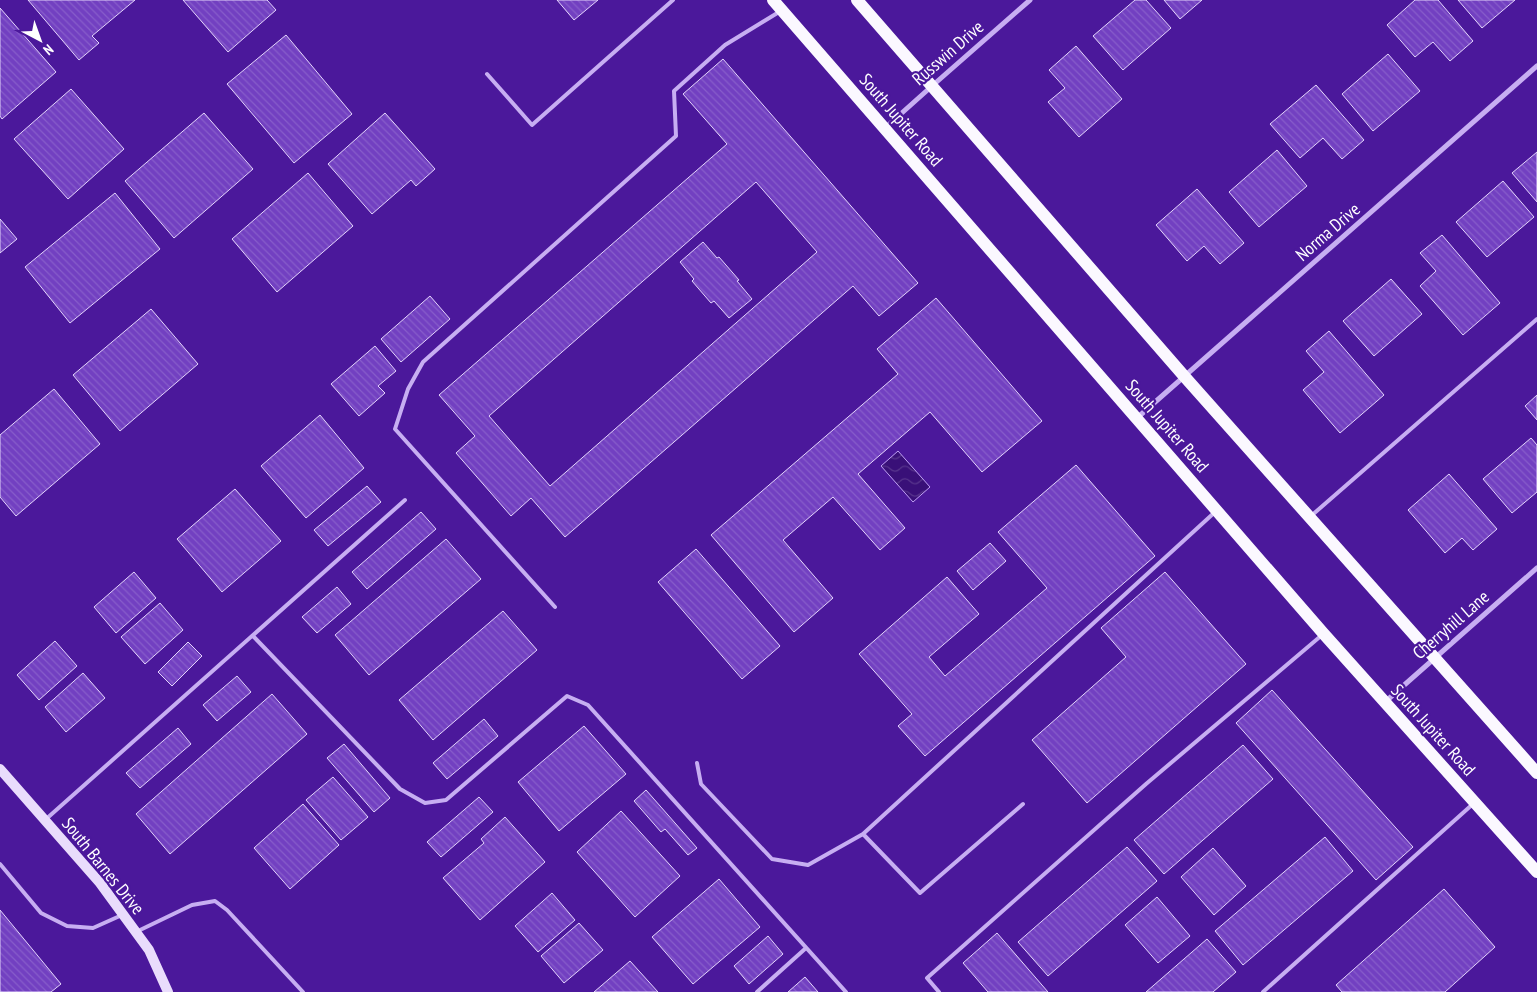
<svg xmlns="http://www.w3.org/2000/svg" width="1537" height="992" viewBox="0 0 1537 992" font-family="'PT Sans Narrow',sans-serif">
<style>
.water{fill:url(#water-waves);stroke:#bfa0f4}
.building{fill:url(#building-back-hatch);stroke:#e4d5fc;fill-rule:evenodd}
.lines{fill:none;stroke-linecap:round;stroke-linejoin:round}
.lane{stroke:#c7aef2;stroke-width:4}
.street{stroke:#c7aef2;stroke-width:5}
.secondary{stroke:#e9dcfc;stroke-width:10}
.primary{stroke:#fbf8ff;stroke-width:12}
.labels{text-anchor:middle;stroke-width:4.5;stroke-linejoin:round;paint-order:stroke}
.street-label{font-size:18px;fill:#fff;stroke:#4b189b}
</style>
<defs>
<pattern id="water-waves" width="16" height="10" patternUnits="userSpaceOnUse" patternTransform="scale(1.25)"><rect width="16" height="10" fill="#391078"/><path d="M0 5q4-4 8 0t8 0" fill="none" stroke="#57348c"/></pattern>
<pattern id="building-back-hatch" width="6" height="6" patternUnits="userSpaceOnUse" patternTransform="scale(1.25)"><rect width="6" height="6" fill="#7240c1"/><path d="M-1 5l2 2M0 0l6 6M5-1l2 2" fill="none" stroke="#875dca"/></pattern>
</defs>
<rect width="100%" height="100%" fill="#4b189b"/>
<path class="water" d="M898,451L930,487L913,502L881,466Z"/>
<path class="building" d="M28,0H135L92,36L99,43L79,60Z
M183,0H267L276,10L228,52Z
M557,0H598L574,20Z
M1135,0H1146L1171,28L1123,70L1093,36Z
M1164,0H1202L1180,19Z
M1415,0H1438L1473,41L1450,61L1433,42L1415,57L1387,25Z
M1458,0H1515L1482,28Z
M0,8L56,72L2,119L0,116Z
M286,35L352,114L294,163L227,84Z
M1076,46L1122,99L1079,137L1048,102L1065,88L1049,70Z
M1388,54L1420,91L1373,131L1342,94Z
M723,59L918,283L879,316L853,286L565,537L531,498L511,516L456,453L475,436L439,395L727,144L683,94ZM756,182L817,252L550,486L489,416Z
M1316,85L1364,140L1342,159L1323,138L1300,158L1270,124Z
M71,89L124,149L68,199L14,139Z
M204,113L253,169L174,238L125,181Z
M385,113L435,169L416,186L411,180L372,214L328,164Z
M1277,150L1307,186L1259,227L1229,192Z
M1537,152V202L1512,173Z
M308,173L353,226L277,292L232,239Z
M1503,181L1534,217L1487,257L1456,222Z
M1197,189L1244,243L1220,264L1204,246L1187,261L1156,225Z
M115,193L160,249L70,323L25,267Z
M0,219L17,239L0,253Z
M1442,235L1500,303L1463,335L1420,286L1436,271L1420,253Z
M703,242L717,258L719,257L739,280L737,281L752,299L729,318L714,301L711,303L692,281L694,279L680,262Z
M1391,279L1422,314L1374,356L1343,321Z
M430,296L450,319L401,362L381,339Z
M936,298L1042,421L982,472L930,412L858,474L905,528L880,550L833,497L783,540L833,598L794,632L711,535L898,374L877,349Z
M151,309L198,364L120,431L73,375Z
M1329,331L1384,395L1340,433L1303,390L1324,372L1306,351Z
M375,346L396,371L378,386L385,393L359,416L331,384Z
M54,389L100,444L16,516L0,497V435Z
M1537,395V420L1525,406Z
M320,415L364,468L306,518L261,466Z
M1531,438L1537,445V492L1512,513L1483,479Z
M1076,465L1155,556L925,756L898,726L912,714L859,654L947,577L979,614L929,657L945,676L1047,588L998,532Z
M1449,474L1497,529L1473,550L1462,538L1445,553L1408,510Z
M367,486L381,502L328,546L314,530Z
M235,489L281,541L222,592L177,539Z
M421,512L436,529L367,589L352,572Z
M446,539L481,579L369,675L335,635Z
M990,543L1006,561L973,590L957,571Z
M696,549L780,646L742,679L658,582Z
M134,572L156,598L116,633L94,607Z
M1165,572L1246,664L1087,803L1032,740L1126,657L1101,628Z
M337,587L351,604L317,633L302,617Z
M160,603L183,630L145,664L121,637Z
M503,611L537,650L433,740L399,700Z
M55,641L77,666L39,700L17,675Z
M188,642L202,656L172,686L158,672Z
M83,673L105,698L66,732L45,707Z
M237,676L251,692L217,721L203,705Z
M1272,690L1413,847L1376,880L1236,723Z
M272,694L307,734L170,854L136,814Z
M484,719L498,736L447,779L433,763Z
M584,726L626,774L559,831L518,782Z
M178,728L191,744L140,788L126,773Z
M344,744L390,798L374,812L327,758Z
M1243,745L1273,779L1164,874L1134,840Z
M333,777L368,817L341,840L306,800Z
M646,790L697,848L688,855L665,829L661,832L634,801Z
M479,797L493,812L441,857L427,842Z
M303,804L339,845L290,889L254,848Z
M621,811L680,876L635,917L577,852Z
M505,817L545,862L480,920L443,878L484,843L481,839Z
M1325,837L1353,871L1243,965L1215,931Z
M1127,847L1157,881L1048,976L1018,942Z
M1213,848L1246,886L1214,915L1181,877Z
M719,879L760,927L693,984L652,937Z
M1444,889L1495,947L1445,992H1342L1336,985Z
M552,893L575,920L538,952L515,926Z
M1157,897L1190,936L1158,963L1125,925Z
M0,910L61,984L51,992H0Z
M579,923L603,950L564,983L541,956Z
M997,933L1048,992H988L963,963Z
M768,936L783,954L749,984L734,966Z
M1207,939L1236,972L1213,992H1146Z
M630,961L658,992H594Z
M805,977L818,992H788Z"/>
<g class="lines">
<path class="lane" d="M487,74L532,125L673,0
M1311,516L1537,319
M555,607L395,429L408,389L423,362L676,136L674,91L725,45L779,12
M253,636L400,789L425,803L446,800L567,696L588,705L846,992
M697,763L701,784L772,859L808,865L863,834
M1023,804L920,893L863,834L1215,512
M45,820L405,500
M0,864L41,913L67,926L93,928L122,915
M138,931L192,905L215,901L227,910L303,992
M757,992L806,948
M939,992L927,978L1146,784L1322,635
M1263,992L1474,803"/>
<path class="street" d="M885,128L932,86L1030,0
M1137,418L1537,66
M1385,702L1537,568"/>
<path class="secondary" d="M0,769L100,883L149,950L168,992"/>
<path class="primary" d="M773,0L1323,633L1537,872
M857,0L1184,376L1537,773"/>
</g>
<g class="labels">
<g class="street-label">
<text transform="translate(948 53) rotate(-41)" y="6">Russwin Drive</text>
<text transform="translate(901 120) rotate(49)" y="6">South Jupiter Road</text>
<text transform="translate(1328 232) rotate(-41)" y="6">Norma Drive</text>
<text transform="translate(1167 426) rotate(49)" y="6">South Jupiter Road</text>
<text transform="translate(1451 625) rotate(-41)" y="6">Cherryhill Lane</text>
<text transform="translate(1433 730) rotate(48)" y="6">South Jupiter Road</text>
<text transform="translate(103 866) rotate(51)" y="6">South Barnes Drive</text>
</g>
</g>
<g transform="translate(40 40) rotate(139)" stroke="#4b189b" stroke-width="4" paint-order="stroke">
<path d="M0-4L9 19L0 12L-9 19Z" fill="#ffffff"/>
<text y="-8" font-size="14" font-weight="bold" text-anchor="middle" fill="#ffffff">N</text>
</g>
</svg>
